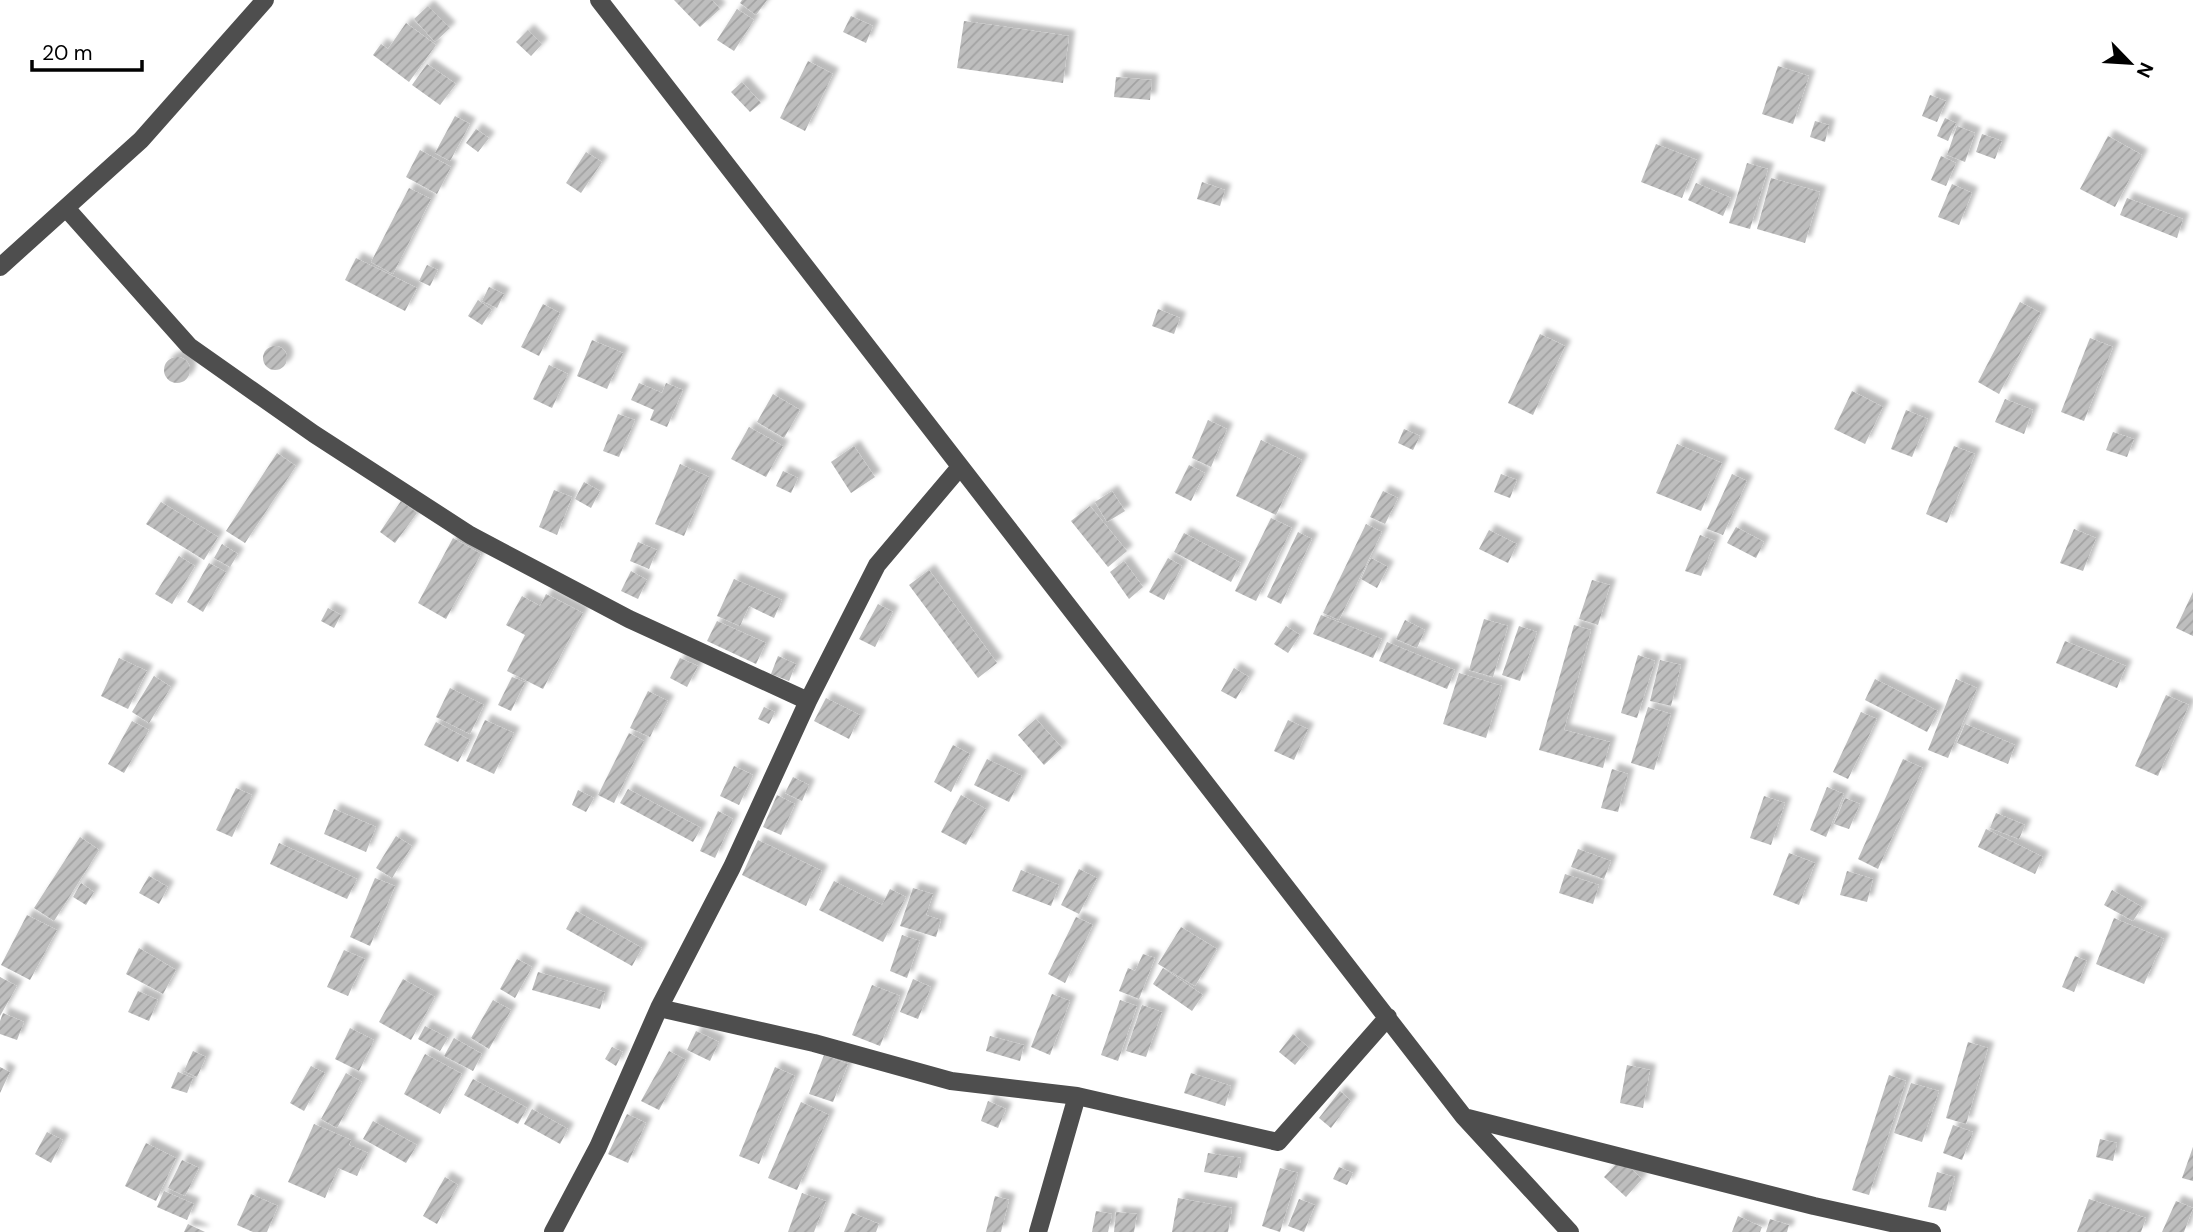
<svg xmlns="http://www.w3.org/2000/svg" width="2193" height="1232" viewBox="0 0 2193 1232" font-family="'DM Sans',sans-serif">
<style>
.building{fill:url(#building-hatch);filter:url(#shadow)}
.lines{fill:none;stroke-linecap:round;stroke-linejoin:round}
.minor{stroke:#4e4e4e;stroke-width:18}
</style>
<defs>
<pattern id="building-hatch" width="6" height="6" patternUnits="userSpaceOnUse" patternTransform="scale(1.75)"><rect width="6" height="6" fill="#bebebe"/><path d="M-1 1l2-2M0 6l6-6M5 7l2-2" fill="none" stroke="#a2a2a2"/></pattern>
<filter id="shadow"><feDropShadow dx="6" dy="-6" stdDeviation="2" flood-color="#0004"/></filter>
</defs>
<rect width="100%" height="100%" fill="#fff"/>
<path class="building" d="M674,0H712L720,9L700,27Z
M742,0H767L756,15L740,3Z
M428,6L450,28L435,42L414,19Z
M737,9L754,20L734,51L717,40Z
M851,16L873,26L866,43L843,32Z
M964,21L1069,36L1063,83L957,68Z
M406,23L436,45L409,82L373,55L381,44L388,49Z
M528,30L542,44L531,56L516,42Z
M808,61L833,74L805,131L780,118Z
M427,64L456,84L440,105L412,85Z
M1778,66L1809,76L1793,124L1762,114Z
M1116,77L1152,80L1150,100L1114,97Z
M742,82L761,103L750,112L731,92Z
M1930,95L1946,101L1937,122L1922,116Z
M455,116L470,124L450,161L435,153Z
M1945,118L1956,123L1948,141L1937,136Z
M1815,121L1829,125L1825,142L1810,137Z
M1957,126L1975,133L1965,162L1947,155Z
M476,129L489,138L478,152L466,143Z
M1982,134L2002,141L1995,159L1976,152Z
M2108,136L2142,155L2115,207L2080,189Z
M1656,144L1697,160L1682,198L1641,182Z
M420,150L451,167L437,194L406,177Z
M586,152L602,162L581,193L566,183Z
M1941,156L1956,163L1946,186L1931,180Z
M1747,163L1768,169L1750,229L1729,223Z
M1771,178L1820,192L1805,243L1757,229Z
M1202,182L1225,190L1220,206L1197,199Z
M1696,183L1731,198L1723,216L1688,200Z
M1952,184L1972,193L1959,225L1938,217Z
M409,188L431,199L393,274L371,262Z
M2127,198L2183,219L2177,238L2120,215Z
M356,258L417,288L405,311L345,280Z
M427,265L438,270L430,286L419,281Z
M489,287L504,294L497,308L482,301Z
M478,300L492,310L482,325L468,316Z
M2020,302L2041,313L1999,394L1978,382Z
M543,304L560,313L539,356L521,347Z
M1158,309L1180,318L1174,334L1152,326Z
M1540,334L1565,346L1533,415L1508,403Z
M2090,338L2113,347L2084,421L2061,412Z
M592,340L623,353L607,389L577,376Z
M263 358a12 12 0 1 1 24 0a12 12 0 1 1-24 0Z
M164 370a13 13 0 1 1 26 0a13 13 0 1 1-26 0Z
M549,365L568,374L552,408L533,399Z
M639,383L662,393L666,383L683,390L667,427L650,420L654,410L631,400Z
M1852,391L1883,407L1865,444L1834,429Z
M773,394L800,410L784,438L757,422Z
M2005,399L2033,410L2024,434L1995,422Z
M1906,410L1928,419L1912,457L1891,449Z
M618,414L635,420L619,457L603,451Z
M1208,420L1227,429L1211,467L1192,458Z
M749,427L783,446L766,477L731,459Z
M1404,429L1420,436L1413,450L1398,443Z
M2113,432L2134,439L2127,457L2106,450Z
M1261,440L1302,460L1276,515L1236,496Z
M1677,444L1722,463L1701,511L1656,493Z
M854,446L875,477L851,493L831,462Z
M1954,446L1975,454L1947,523L1926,514Z
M277,453L296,466L245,543L226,531Z
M680,464L709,477L684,536L655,524Z
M1189,465L1205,473L1191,501L1175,493Z
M783,471L798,478L791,493L776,486Z
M1501,474L1517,480L1510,498L1494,492Z
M1732,474L1747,481L1723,535L1707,529Z
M584,482L600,491L591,508L575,499Z
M554,490L572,497L557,535L539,527Z
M1112,491L1125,511L1107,522L1095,502Z
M1383,491L1398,498L1385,524L1370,517Z
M401,501L417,513L395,543L380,532Z
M161,502L218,537L204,560L146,524Z
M1090,506L1127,551L1108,567L1071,521Z
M1271,518L1292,528L1256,601L1235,591Z
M1366,524L1382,532L1339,620L1323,613Z
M1736,527L1764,542L1756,558L1727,543Z
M2074,529L2096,538L2083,571L2060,563Z
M1489,530L1517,544L1508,563L1479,549Z
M1298,532L1312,539L1281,604L1267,597Z
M1184,533L1241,563L1231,582L1174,552Z
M1700,535L1715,541L1701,576L1685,571Z
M453,538L481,554L446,619L418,603Z
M638,542L657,550L649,569L630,561Z
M222,544L238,554L230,567L214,558Z
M179,556L195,566L172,604L155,594Z
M1168,558L1182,566L1164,600L1149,592Z
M1371,558L1388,567L1377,588L1361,579Z
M1124,561L1143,587L1129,599L1110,572Z
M209,563L226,572L203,612L187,602Z
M929,570L997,663L978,678L909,585Z
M631,571L647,580L638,599L621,591Z
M734,579L782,600L774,618L749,606L740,626L717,616Z
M1592,580L1610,585L1598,625L1579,619Z
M2193,592V636L2176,628Z
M546,594L583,613L543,689L507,671L525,635L506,625L522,596L540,606Z
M878,604L893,612L875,647L859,639Z
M328,608L341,615L334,628L321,621Z
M1321,615L1382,639L1373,658L1313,634Z
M1484,619L1508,626L1493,677L1469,670Z
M1405,620L1425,630L1417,648L1396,639Z
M717,621L766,643L756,664L707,641Z
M1574,625L1591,630L1564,730L1610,742L1603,768L1539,750Z
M1286,626L1300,635L1288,653L1274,644Z
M1519,626L1537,632L1520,681L1502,675Z
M2065,641L2126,666L2117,688L2056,663Z
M1387,642L1455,670L1447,689L1379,661Z
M1638,655L1655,661L1637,718L1621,713Z
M778,656L796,664L789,681L771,674Z
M119,658L147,671L128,709L101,696Z
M680,658L698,666L687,687L670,678Z
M1660,660L1681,665L1671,706L1650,701Z
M1234,668L1249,677L1236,699L1221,691Z
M1459,673L1502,686L1486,738L1443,724Z
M154,676L171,687L149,723L132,712Z
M512,677L525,682L511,711L498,705Z
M1875,679L1938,711L1927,732L1865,700Z
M1956,679L1977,688L1948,758L1928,750Z
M450,688L484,705L470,734L436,717Z
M648,691L668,701L650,737L630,728Z
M2166,695L2189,705L2158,776L2135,766Z
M826,698L860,715L849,739L814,721Z
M764,707L775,712L769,724L758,719Z
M1648,707L1671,714L1654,770L1631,763Z
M1861,712L1877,719L1848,779L1833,772Z
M1036,719L1062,748L1044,765L1018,735Z
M485,720L514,733L494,774L466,761Z
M1288,720L1308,729L1294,760L1274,751Z
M132,721L149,730L124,773L108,764Z
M436,722L470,740L458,762L424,745Z
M1965,724L2015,745L2008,764L1957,743Z
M629,733L644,741L614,803L598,795Z
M953,745L970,754L951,792L934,782Z
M987,759L1022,776L1009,802L974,785Z
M1903,759L1923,768L1878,869L1858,859Z
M734,766L753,775L739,805L720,796Z
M1612,769L1628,774L1618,812L1601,808Z
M793,777L809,785L802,801L785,793Z
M1827,787L1844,794L1826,837L1810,830Z
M236,788L252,795L232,837L216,830Z
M628,789L701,828L693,842L620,803Z
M578,790L594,798L586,812L572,805Z
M777,795L795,804L781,835L763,827Z
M961,795L986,809L966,845L941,832Z
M1764,796L1785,803L1771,845L1750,838Z
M1845,798L1860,804L1849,829L1834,824Z
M334,809L376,827L366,852L324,834Z
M718,811L733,819L715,858L700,851Z
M1996,813L2025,825L2019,839L1990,828Z
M1986,829L2043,857L2035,874L1978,847Z
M396,836L412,846L392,878L376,868Z
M80,837L99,850L54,921L34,908Z
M758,840L822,871L806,906L742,875Z
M279,843L357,879L347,899L270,864Z
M1578,849L1611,861L1604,879L1571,867Z
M1789,853L1815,863L1799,905L1773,895Z
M1079,869L1097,878L1079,914L1061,905Z
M1021,870L1059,885L1051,906L1012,891Z
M1847,871L1873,879L1867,902L1840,895Z
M1565,874L1599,885L1593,904L1559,893Z
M149,876L168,887L159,904L139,893Z
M375,878L395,886L370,946L350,937Z
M834,881L882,905L890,889L906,897L883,942L819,910Z
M81,883L94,892L86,905L73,897Z
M913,888L933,894L926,915L941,920L936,937L900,926Z
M2112,890L2142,907L2133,921L2104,905Z
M576,911L642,948L632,966L566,929Z
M27,915L57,930L30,980L1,965Z
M1076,917L1093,925L1065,983L1048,974Z
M2114,918L2164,939L2144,984L2096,964Z
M1181,927L1217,949L1195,986L1158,964Z
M902,935L920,941L907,978L890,971Z
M139,948L176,970L163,994L126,974Z
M344,950L365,959L348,996L327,987Z
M1143,954L1155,958L1139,999L1119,991L1128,968L1135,971Z
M2075,956L2087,961L2074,992L2062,987Z
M517,959L532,967L515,998L500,989Z
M1163,968L1203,995L1192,1011L1153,984Z
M538,972L605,992L600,1009L532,990Z
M0,977L17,986L0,1016Z
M403,979L435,997L411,1040L379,1022Z
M913,979L931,987L918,1019L900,1012Z
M872,985L900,996L880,1046L852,1035Z
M138,991L158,1000L149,1021L128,1012Z
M1052,994L1070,1001L1050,1055L1031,1047Z
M493,1000L511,1010L489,1049L471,1038Z
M1120,1000L1137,1006L1118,1061L1101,1055Z
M1142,1005L1162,1012L1146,1057L1126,1051Z
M3,1013L24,1022L17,1040L0,1034V1021Z
M425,1026L448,1038L440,1051L418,1039Z
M350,1028L374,1040L359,1071L335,1059Z
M696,1031L719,1042L710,1061L687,1050Z
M1293,1034L1309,1048L1295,1065L1279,1052Z
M990,1036L1024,1045L1020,1061L986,1051Z
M454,1038L482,1054L473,1071L444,1056Z
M1968,1042L1988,1048L1966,1124L1946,1118Z
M612,1047L623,1052L616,1066L605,1059Z
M193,1051L206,1057L197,1077L184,1071Z
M669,1051L686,1060L659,1110L641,1101Z
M425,1054L462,1074L440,1114L404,1094Z
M824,1055L848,1064L833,1102L809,1094Z
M1627,1065L1650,1070L1643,1108L1620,1103Z
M311,1066L325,1073L304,1111L290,1103Z
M0,1067L10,1072L0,1093Z
M775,1067L795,1076L759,1164L739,1156Z
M178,1072L193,1078L187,1093L171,1088Z
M346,1073L362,1082L337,1128L321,1119Z
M1191,1073L1231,1086L1225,1106L1184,1093Z
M1889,1075L1906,1081L1869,1195L1852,1190Z
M473,1079L527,1108L518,1124L464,1095Z
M1911,1083L1939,1091L1922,1142L1894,1133Z
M1340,1091L1351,1101L1331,1128L1319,1118Z
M988,1101L1006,1109L998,1128L981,1121Z
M801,1102L829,1115L797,1190L768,1178Z
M532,1109L568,1129L560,1144L524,1124Z
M627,1114L646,1123L628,1163L608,1154Z
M373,1121L417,1145L406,1163L363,1139Z
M314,1124L351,1140L349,1145L368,1153L357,1176L338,1168L325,1198L288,1182Z
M1953,1125L1973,1132L1962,1160L1943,1153Z
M47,1132L63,1140L51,1163L35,1154Z
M2100,1139L2117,1143L2113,1161L2096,1157Z
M146,1143L176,1158L156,1201L125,1186Z
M2193,1147V1181L2182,1178Z
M1208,1153L1241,1158L1237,1178L1204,1172Z
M1621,1159L1642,1179L1626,1197L1604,1177Z
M182,1160L199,1168L185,1196L168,1188Z
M1339,1167L1353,1173L1347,1185L1333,1179Z
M1280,1168L1298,1173L1280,1232L1262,1226Z
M1937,1172L1955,1177L1946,1211L1928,1207Z
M445,1177L458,1185L437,1224L423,1216Z
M164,1191L194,1204L187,1220L157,1207Z
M802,1193L826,1201L814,1232H788Z
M251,1194L278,1206L267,1232H253L237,1225Z
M995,1196L1009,1200L1001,1232H986Z
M1178,1198L1232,1208L1228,1232H1172Z
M1299,1199L1315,1205L1304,1232L1288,1226Z
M2089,1199L2146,1218L2141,1232H2077Z
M2176,1201L2193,1208L2184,1232H2162Z
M1096,1211L1112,1214L1108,1232H1092Z
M1116,1212L1137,1214L1134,1232H1114Z
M852,1213L879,1224L876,1232H844Z
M1738,1216L1762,1227L1760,1232H1732Z
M1770,1219L1789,1225L1787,1232H1766Z
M188,1224L205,1232H184Z"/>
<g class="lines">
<path class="minor" d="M599,0L1464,1117L1570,1232
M66,208L189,346L314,434L470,535L629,619L808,701
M0,267L141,140L265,0
M659,1008L814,1043L951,1081L1077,1096L1278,1142L1388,1017
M1464,1117L1814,1206L1932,1232
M553,1232L598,1147L659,1008L732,867L808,701L877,565L960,467
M1038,1232L1077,1096"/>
</g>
<g transform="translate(2130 63) rotate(115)" stroke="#ffffff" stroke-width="5" paint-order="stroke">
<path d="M0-5L12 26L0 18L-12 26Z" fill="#000000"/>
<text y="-10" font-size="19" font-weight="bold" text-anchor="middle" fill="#000000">N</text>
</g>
<path d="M32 60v10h110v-10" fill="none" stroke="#000000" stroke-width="3.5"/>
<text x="42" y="60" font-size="21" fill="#000000" stroke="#ffffff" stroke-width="5" paint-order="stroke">20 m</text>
</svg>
